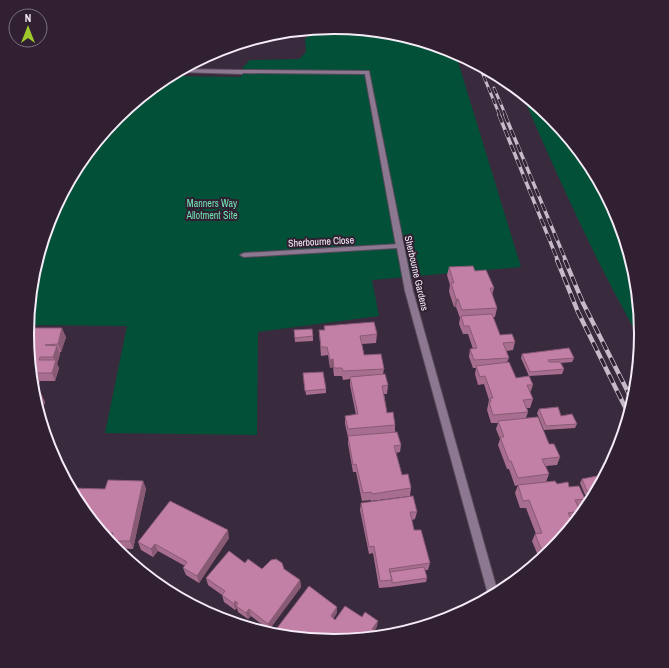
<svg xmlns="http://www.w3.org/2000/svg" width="669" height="668" viewBox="0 0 669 668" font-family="'Archivo Narrow',sans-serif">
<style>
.green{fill:#025037}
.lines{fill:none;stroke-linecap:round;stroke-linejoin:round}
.lane-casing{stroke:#58495b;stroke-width:2}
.street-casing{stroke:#58495b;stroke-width:2}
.lane{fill:#8c7890;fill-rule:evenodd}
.street{fill:#8c7890;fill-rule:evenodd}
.rail-far2-casing{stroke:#c6bac8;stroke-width:3}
.rail-far1-casing{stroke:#c6bac8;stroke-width:3.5}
.rail-casing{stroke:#c6bac8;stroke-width:4.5}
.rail-far2{stroke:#302032;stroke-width:2;stroke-dasharray:6;stroke-linecap:butt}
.rail-far1{stroke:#302032;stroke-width:2.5;stroke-dasharray:8;stroke-linecap:butt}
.rail{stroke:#302032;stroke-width:3;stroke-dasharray:9;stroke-linecap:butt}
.wall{fill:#a86e8f}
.shaded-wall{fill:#885a74}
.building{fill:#c380a6;stroke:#885a74}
.labels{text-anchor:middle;stroke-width:4;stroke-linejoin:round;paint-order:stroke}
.park-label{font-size:10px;fill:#70e3b3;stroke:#302032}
.street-label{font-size:10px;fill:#f6ecf8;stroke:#302032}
.rim{fill:none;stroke:#f6ecf8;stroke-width:2}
</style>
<rect width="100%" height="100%" fill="#3a2a3d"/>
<path class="green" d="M340,28L395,33L455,52L521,267L372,280L379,316L258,332L257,435L105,433L127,326L28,325L33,274L51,216L79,163L118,117L168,76L241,77L243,67L250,60L299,59L306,52L305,39L315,30Z
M521,92L552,117L590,164L618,217L636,274L641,334V341C595,261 558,177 521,92Z"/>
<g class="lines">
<g class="lane-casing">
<path id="lane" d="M242,70L369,71L404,246L403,248H400L396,246L365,74L240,73V71Z"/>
</g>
<g class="street-casing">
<path id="street" d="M181,69L242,70L245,72L242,74L177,72Z
M400,244L404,246L413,291L498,593L489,598L405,291L397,248L244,257L240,255L244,253Z"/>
</g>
<use href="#lane" class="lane"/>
<use href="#street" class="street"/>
<g class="rail-far2-casing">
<path id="rail-far2" d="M479,65L500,116
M494,88L506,116"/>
</g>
<g class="rail-far1-casing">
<path id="rail-far1" d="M499,115L558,261
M505,115L566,261"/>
</g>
<g class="rail-casing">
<path id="rail" d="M557,260L578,312L629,415
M565,260L583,303L633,402"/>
</g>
<use href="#rail-far2" class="rail-far2"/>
<use href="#rail-far1" class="rail-far1"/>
<use href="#rail" class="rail"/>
</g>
<path class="wall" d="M449,267L475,271L494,288L492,295L497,308L495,317H493L500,335L515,342L513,350L506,351L509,358L507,362L516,378L533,385L530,393L533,399L530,408H527L528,412L526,418L560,457L557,465L546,466L549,474L546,482L529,484H557L569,487L585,499L581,506L578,507L580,511L578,516L581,515L551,551L544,558H539L532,541L535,534H536L526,508H520L515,493L518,485L515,486L509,469H507L498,445L500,439L496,429L498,423H491L487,410L489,400L484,384L478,385L475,374L476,368H473L469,357L470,349H473L468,334H463L459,324L460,318L456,307H454L450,295L449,291L450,285L447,275Z
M324,326L377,334L376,343L362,344L364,355L384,369L383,374L388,385L387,394H384L387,413L395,425V432L401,445L400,452L396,453L402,475L411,488L410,496L371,501V500L362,501L356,472H353L348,444V437L345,424V416L356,415L350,385V379L343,380L342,376H334L333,367L330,368L328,355L321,356L319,330H324Z
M294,330L313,336V341L295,342Z
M28,334L66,337L61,352H60V354L57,364L59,368L55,381H40L35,394H41L45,402L40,417L33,394Z
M522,354L574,358L572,362L561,363L564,369L562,374L529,376L521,358Z
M304,377L326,389V393L306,395Z
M539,409L561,416L577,424L575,428L544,430L537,413Z
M604,478L596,493L585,495L580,483L582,479Z
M143,481L146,489L133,549L115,548L112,541H109L79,504L105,489Z
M361,503L417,512L415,519L412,520L414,530L430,563L428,570H425L427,578L426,582L391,587L379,588L373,553L369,554L360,510Z
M229,538L199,583L186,575L183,568L185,566L158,551L153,557L141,550L138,542Z
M245,563L262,569H284L300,580L301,587L269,630L251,616L248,619L238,612L237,608L235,610L224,602L222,595L208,585L206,578Z"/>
<path class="shaded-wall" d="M456,299H458L456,307H454Z
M62,328L66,337L61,352L58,344Z
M57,346L60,354L57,364L59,368L55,381L52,373L55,362L53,357Z
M333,359V367L330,368V360Z
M36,373L40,381L34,397L33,394L32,384Z
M41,394L45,402L40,417L37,406Z
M143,481L146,489L133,549L130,541Z
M228,530L229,538L199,583L197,576Z
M155,544L158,551L153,557L151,549Z
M300,580L301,587L269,630L268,624Z
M235,601L237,608L235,610L234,604Z
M337,607V613L331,623V616Z
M249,609L251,616L248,619L246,613Z
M378,621L377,627L371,636L372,629Z"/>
<path class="building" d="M473,266L475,271L486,270L494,288H490L497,308L462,310L458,299H456L451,283H454L449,267Z
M492,314L500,335L512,334L515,342L503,343L509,358L474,360L470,349L477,348L469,326H464L461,316Z
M374,322L377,334L360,336L364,355L381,354L384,369L343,371L342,368H334L333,359L330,360L327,347H321L319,330H325L324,326Z
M28,328H62L58,344L45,345L57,346L53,357H40L39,360H56L52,373H36L32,384L28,334Z
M312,329L313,336L295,338L294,330Z
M569,348L574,358L548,360L549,362H560L564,369L530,372L522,354Z
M509,362L516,378L529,376L533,385H527L533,399L523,400L528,412L493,415L489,402H491L490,398H493L485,376L480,377L476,366Z
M323,372L326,389L305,391L303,373Z
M385,374L388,385L382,386L387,413L393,412L395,425L348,429L345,416L358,414L350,377Z
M33,394H41L37,406Z
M558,407L561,416L572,414L577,424L546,426L539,409Z
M538,417L549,444H554L560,457L542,459L549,474L518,478L511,461H509L500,437H504L498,421Z
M397,432L401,445L394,446L402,475L408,474L411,488L372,494L371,492L363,493L356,464L353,465L348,436Z
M602,475L604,478L598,489L587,491L582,479Z
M108,480L143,481L130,541H112L113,533H103L79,504L71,489V488L105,489Z
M555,481L557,484L568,482L569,487L579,486L585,499L575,500L580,511L568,513L570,517L581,515L553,550L542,551L535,534L542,533L529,500L523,501L518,485Z
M413,496L417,512H410L414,530H421L430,563L389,569L392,580L380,581L374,546L369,547L361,503Z
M170,501L228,530L197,576L183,568L187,562L155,544L151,549L138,542Z
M229,551L245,563L248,559L262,569L271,560L276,559L282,563L284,569L300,580L268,624L249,609L246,613L236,606L238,603L235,601L234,604L222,595L225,591L206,578Z
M424,567L427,578L392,583V580L390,572Z
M309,586L337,607L331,616L335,620L345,606L362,617L365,612L378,621L372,629L383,636L334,641L278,635L274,632Z"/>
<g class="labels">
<g class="park-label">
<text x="212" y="207">Manners Way<tspan x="212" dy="12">Allotment Site</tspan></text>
</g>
<g class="street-label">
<text transform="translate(321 241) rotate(-3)" y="4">Sherbourne Close</text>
<text transform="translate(417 273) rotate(77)" y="4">Sherbourne Gardens</text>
</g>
</g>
<path d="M0 0H669V668H0ZM34 334a300 300 0 1 1 600 0a300 300 0 1 1-600 0Z" fill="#302032" fill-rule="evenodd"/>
<path class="rim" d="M34 334a300 300 0 1 1 600 0a300 300 0 1 1-600 0Z"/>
<g transform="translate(28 28)"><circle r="19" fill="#302032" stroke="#7f7281"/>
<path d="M0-3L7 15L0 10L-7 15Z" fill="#a0c92c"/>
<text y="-6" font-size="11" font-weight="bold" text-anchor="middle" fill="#f6ecf8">N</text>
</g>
</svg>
